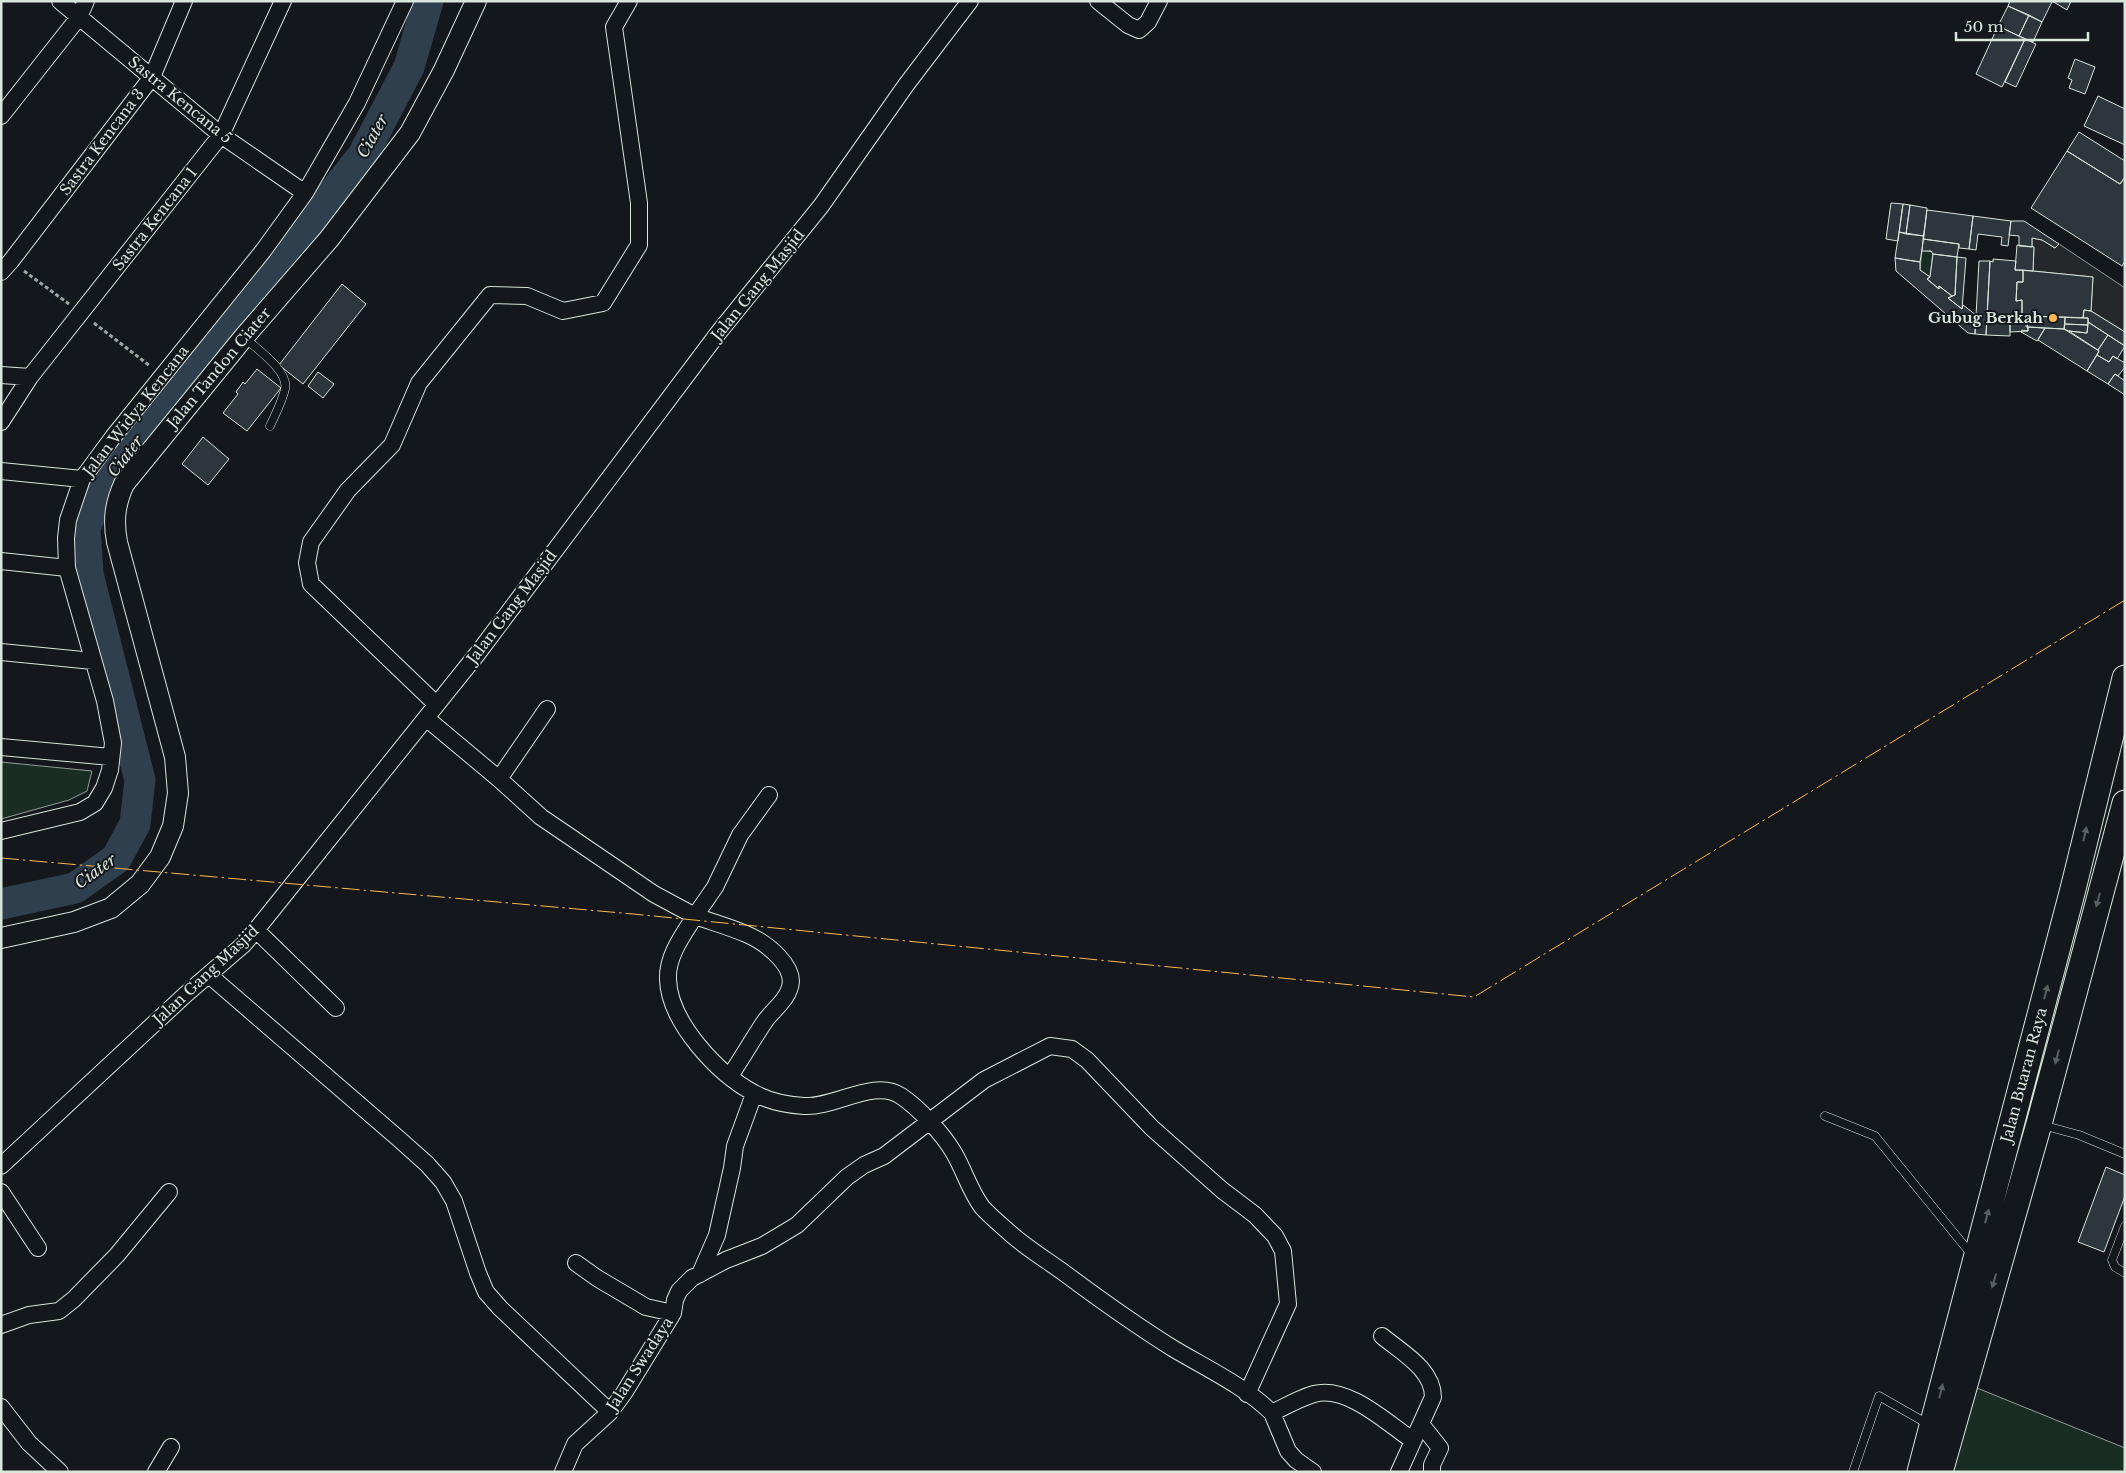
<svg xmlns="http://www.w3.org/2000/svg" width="2126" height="1473" viewBox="0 0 2126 1473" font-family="'Libre Baskerville',serif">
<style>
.green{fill:#1a2d24;stroke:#939e99}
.parking{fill:#24282b;stroke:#939e99}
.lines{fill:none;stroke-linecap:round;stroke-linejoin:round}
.river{stroke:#2f3f4d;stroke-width:31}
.building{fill:#2c363c;stroke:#d8e6dc}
.service-casing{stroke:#d8e6dc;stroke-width:9}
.minor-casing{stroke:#d8e6dc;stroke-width:18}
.tertiary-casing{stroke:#d8e6dc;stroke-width:22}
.primary-casing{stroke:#d8e6dc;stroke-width:27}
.path{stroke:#9da8a2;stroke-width:3;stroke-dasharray:4 2.5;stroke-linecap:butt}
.service{stroke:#14181c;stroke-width:8}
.minor{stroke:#14181c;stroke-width:16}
.tertiary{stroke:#14181c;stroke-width:20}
.primary{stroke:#14181c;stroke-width:25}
.power{stroke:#ffb74d;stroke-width:1;stroke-dasharray:18 4 2.5 4;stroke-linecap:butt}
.oneway{fill:#59605f}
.poi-dot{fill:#ffb74d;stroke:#14181c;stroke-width:2}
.labels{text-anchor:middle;stroke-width:4;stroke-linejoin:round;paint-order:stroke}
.street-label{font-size:15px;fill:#d8e6dc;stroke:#14181c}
.poi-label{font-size:15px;font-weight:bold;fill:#d8e6dc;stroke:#14181c;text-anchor:end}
.water-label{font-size:16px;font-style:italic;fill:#d8e6dc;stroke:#14181c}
</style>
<rect width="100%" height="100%" fill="#14181c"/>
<path class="green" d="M1922,250L1933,252L1930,277L1920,270Z
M1,762L92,771L87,791L69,800L1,819Z
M1972,1386L2125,1448V1472H1951Z"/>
<path class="parking" d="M2032,238L2042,240L2055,248L2059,244L2125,288V332L2091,311L2093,277L2033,271L2034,247H2032Z"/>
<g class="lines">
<path class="river" d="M1,904L75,888L116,859L135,824L140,780L88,574L85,528L103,484L363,155L409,67L428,1"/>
</g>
<path class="building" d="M2010,1H2049L2052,2L2042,22L2008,6Z
M2052,1H2071L2067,10Z
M2008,6L2029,15L2019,36L1998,26Z
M2029,15L2042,22L2033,42L2019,36Z
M1998,26L2025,39L2002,87L1976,74Z
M2025,39L2036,44L2016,87L2005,82Z
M2075,59L2095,67L2085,94L2069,88L2072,80L2068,78Z
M2098,96L2125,109V145L2084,126Z
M2079,132L2125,161V177L2120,184L2067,151Z
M2067,151L2120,184L2125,177V261L2122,266L2031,208Z
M1891,203L1903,204L1898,241L1886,239Z
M1903,204L1910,205L1906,234L1899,232Z
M1910,205L1927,208L1924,236L1906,234Z
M1927,210L1973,216L1969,249L1959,248V244L1923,239Z
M1973,216L2011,221L2008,246L2001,245L2002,237L1978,234L1976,250L1969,249Z
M2011,221H2024L2059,244L2055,248L2042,240L2032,238V247L2019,246V236L2009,235Z
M1899,232L1924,236L1920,262L1895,258Z
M1923,239L1959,244L1957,257L1933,254L1931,251H1922Z
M2017,245L2034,247L2033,271L2015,270Z
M1933,254L1957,257L1955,295L1952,296L1939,286V289L1927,279L1930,277Z
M1957,257L1966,258L1962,309L1948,298L1955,295Z
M1895,258L1920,262V270L1930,277L1927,279L1939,289V286L1952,296L1948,298L1962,309L1963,305L1976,315L1975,334L1968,333L1896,271Z
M1993,259L2016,261L2015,270H2023V282H2017L2016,301L2022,300V316L2013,315V318H2010L1987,316L1990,261L1993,262Z
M1979,261H1990L1986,335L1975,334Z
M2023,270L2093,277L2091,311L2084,310L2083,318L2022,316V300L2016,301L2017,282H2023Z
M342,284L366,304L303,384L279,365Z
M2084,310L2091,311L2125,332V346L2088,322V318H2083Z
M2013,315L2027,316L2028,331L2010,332V318H2013Z
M1987,316L2010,318V336L1986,335Z
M2027,316L2065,317L2064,329L2026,327Z
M2065,317L2088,318V325L2065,324Z
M2088,322L2108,335L2098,350L2069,331L2087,333Z
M2065,324L2088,325L2087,333L2069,331L2064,329Z
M2028,327L2045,328L2037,341L2021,332L2022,330L2028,331Z
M2045,328L2064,329L2099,351L2087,371L2038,340Z
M2108,335L2125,346L2117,359L2113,356L2109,362L2097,355L2099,351L2098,350Z
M2097,355L2109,362L2113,356L2125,363V367L2118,376L2115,374L2108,384L2087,371Z
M257,369L281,388L247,431L223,413L238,394L236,392L243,382L245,384Z
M318,372L334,384L323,398L308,386Z
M2115,374L2125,381V395L2108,384Z
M203,437L229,459L208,485L182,464Z
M2106,1167L2125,1175V1196L2104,1252L2078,1242Z"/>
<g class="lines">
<g class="service-casing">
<path id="service" d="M245,338C258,350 289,371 285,389C282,402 275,415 270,426
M1825,1116L1875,1136L1967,1249L1975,1252
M2042,1125L2079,1135L2125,1154
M2125,1226L2112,1260L2115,1267L2125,1273
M1853,1472L1879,1396L1928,1424"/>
</g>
<g class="minor-casing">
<path id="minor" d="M60,1L221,135L305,193
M1098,1L1128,25L1139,30L1148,22L1159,1
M1,116L79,17L86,1
M1,272L11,261L152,77L184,1
M1,375L30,377
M1,422L30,377L221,135L283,1
M1,471L82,479
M1,561L67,568
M1,652L93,661
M436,704L311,584L307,563L311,542L348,490L392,445L419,383L490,295L527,296L563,311L603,303L639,245V203L614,27L629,1
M426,718L499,779L541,817L654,894L695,916C683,935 667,956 668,979C669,1022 718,1074 754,1093C768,1101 788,1105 804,1106C835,1108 874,1078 901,1096C919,1108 943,1134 954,1153C964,1170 970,1191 982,1207C990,1216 1001,1225 1011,1234C1028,1249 1048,1261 1067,1275C1102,1301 1137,1326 1174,1349C1206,1368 1246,1387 1272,1413C1286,1406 1300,1398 1314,1394C1347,1385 1386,1422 1412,1440
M1,747L111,757
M499,779L547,709
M1,831L80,812L95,803L104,788L110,770L113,743L105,701L67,568L66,538L68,520L82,479L113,437L263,251L305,193L357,103L405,1
M256,930L336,1008
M209,975L399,1139L427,1164L443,1182L454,1201L478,1273L486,1292L500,1308L610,1412
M730,1076C742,1058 753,1039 765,1021C772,1011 785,1002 789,990C799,967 765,942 746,934C730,927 712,922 695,916L715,887L740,835L769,795
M1,1166L185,995L243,945L256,930L478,653L719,332L821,206L906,85L970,1
M1,1192L38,1248
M576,1263L597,1278L646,1307L673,1313
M700,1274L717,1235L732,1168L735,1146L754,1094
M1,1325L29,1315L59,1311L74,1299L117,1255L169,1192
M1382,1336C1401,1352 1433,1369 1433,1397L1399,1472
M1,1407L29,1443L60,1472
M1272,1413L1288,1451L1296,1460L1313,1472
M1421,1424L1440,1448L1432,1465V1472
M156,1472L171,1447
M563,1472L575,1444L610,1412L624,1393L673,1313L675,1300L679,1291L692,1278L726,1260L762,1246L797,1225L847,1177L864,1165L884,1156L984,1080L1050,1046L1072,1049L1087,1060L1152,1128L1222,1190L1255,1215L1275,1236L1283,1251L1288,1304L1247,1394"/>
</g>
<g class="tertiary-casing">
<path id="tertiary" d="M1,938L74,922L111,908L140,884L160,857L173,826L178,793L175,757L117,542C113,520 115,504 124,484L244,337L329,239L410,133L444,70L476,1"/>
</g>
<g class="primary-casing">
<path id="primary" d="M1920,1472L2073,889L2125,678
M1940,1472L2039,1124L2125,803"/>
</g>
<path class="path" d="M24,271L69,304
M94,323L150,366"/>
<use href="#service" class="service"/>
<use href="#minor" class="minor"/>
<use href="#tertiary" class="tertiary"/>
<use href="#primary" class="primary"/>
<path class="power" d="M1,858L633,914L1474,997L2125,600"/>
</g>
<defs><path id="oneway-solid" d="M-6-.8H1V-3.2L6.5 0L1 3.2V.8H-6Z" transform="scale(1.25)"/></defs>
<g class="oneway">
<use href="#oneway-solid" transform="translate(2085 834) rotate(-77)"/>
<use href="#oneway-solid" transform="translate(2098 900) rotate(105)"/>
<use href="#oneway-solid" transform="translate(2046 992) rotate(-75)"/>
<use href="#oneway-solid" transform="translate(2057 1057) rotate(105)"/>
<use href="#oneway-solid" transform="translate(1987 1216) rotate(-75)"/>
<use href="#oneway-solid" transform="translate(1994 1281) rotate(106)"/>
<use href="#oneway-solid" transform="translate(1941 1391) rotate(-76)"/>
</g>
<circle class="poi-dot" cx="2053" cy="318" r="5"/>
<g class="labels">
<g class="street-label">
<text transform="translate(180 100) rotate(39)" y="5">Sastra Kencana 5</text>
<text transform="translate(102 142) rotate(-53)" y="5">Sastra Kencana 3</text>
<text transform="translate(155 219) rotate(-52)" y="5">Sastra Kencana 1</text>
<text transform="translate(758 285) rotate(-51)" y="5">Jalan Gang Masjid</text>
<text transform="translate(219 368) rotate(-50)" y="5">Jalan Tandon Ciater</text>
<text transform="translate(136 411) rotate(-52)" y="5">Jalan Widya Kencana</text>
<text transform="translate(512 607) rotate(-53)" y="5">Jalan Gang Masjid</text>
<text transform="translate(206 975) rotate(-43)" y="5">Jalan Gang Masjid</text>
<text transform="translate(2024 1075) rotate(-75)" y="5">Jalan Buaran Raya</text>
<text transform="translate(640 1364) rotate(-57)" y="5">Jalan Swadaya</text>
</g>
<g class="poi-label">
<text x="2043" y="323">Gubug Berkah</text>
</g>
<g class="water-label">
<text transform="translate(372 136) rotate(-61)" y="6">Ciater</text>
<text transform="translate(125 456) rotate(-52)" y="6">Ciater</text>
<text transform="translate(95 871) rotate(-36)" y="6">Ciater</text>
</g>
</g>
<rect width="2126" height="1473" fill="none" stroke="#d8e6dc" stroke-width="5"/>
<path d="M1956 32v8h132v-8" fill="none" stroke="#d8e6dc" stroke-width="2.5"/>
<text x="1964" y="32" font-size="15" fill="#d8e6dc" stroke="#14181c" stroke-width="4" paint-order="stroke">50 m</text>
</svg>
